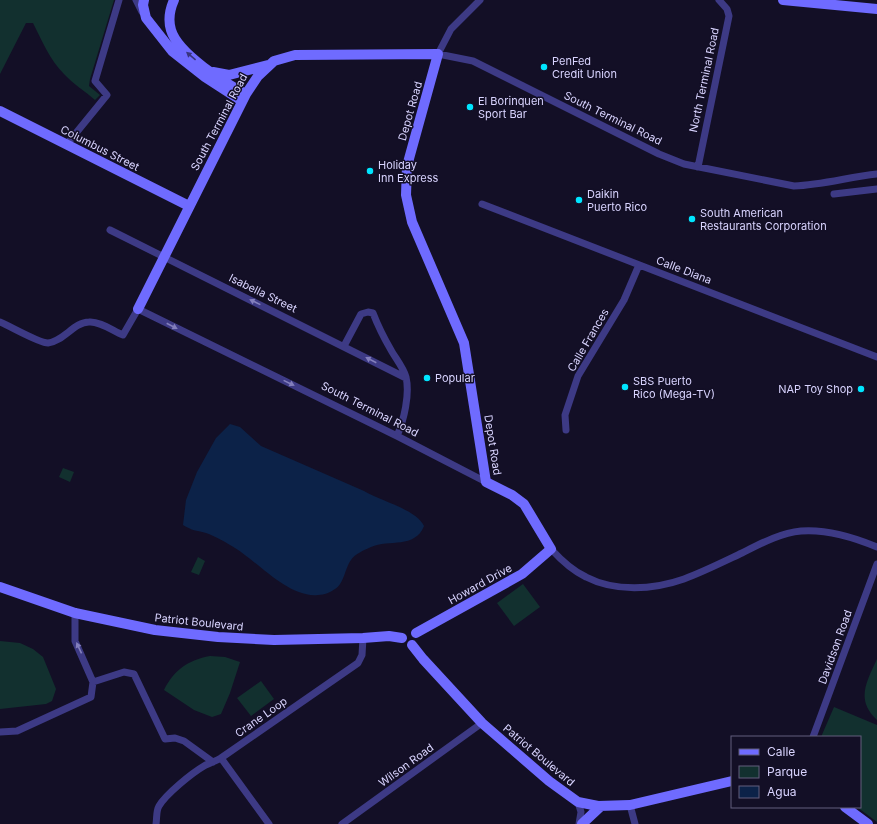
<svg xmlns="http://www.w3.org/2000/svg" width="877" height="824" viewBox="0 0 877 824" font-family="Inter,sans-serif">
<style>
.green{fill:#12302f}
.water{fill:#0c2248}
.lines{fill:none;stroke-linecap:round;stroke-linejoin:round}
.street{stroke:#3d3a85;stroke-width:7}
.secondary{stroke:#6f6bff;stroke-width:10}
.oneway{fill:#38347d}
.oneway2{fill:#837fbc}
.poi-dot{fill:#00e5ff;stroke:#130f26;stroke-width:1.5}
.labels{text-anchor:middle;stroke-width:3;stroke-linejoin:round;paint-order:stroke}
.poi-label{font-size:11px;fill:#d9d4ff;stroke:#130f26;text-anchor:start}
.street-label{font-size:11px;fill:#d9d4ff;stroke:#130f26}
</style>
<rect width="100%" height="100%" fill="#130f26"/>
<path class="green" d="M0,0H114L90,79L89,86L100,95L95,100C85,91 73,84 64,74C50,60 42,41 33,23H26L0,74Z
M63,468L74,472L70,482L59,477Z
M198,557L205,561L199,575L191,572Z
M523,584L540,607L514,626L497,603Z
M0,641L20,643L33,649L43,657L56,689L52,701L46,704L0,709Z
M210,656L225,657L240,662L230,693L221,714L212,717L194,710L164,690C174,670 188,660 210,656Z
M877,659V720C855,700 867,681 877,659Z
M261,681L274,699L251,716L237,698Z
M834,707L877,725V822L857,807H860V737H821Z"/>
<path class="water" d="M230,424L240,427L261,446L364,491C380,501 416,509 424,526C415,549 389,539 371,547C364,550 355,554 351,560C345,568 344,584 335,589C331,592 324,595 318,595C289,598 259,563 235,548C227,543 215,536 206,533C195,530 193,531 183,525L186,500L197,472L216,438Z"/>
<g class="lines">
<path class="street" d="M136,0L142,12
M480,0L451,29L438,54L473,61L659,154L684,164L794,186C822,185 849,177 877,174
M67,144L107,95L95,81L119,0
M698,167L729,16L727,9L719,0
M834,194L877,189
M482,204L877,357
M110,230L406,378
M0,322C10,326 39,343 48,343C64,341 74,322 89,322C100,321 113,331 123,335L138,309L397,436L486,482
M344,346L361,314L368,312L373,313C378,326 384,338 391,350C396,359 403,367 406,377C410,394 404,420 397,436
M566,430L565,415L578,376L624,300L639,265
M551,549C561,560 573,571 586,577C615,592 653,590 684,579C703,572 723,562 742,553C760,544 780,533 801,531C827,529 853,537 877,547
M93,682L124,672L134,674L165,739L175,738L184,741L213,762
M0,732L17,731L91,697L93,682L75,641V613
M813,737L877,564
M221,758L269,824
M578,802L581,812L579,824
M630,805L635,824
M156,824C157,818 156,811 159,806C166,794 192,773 204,766C209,763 216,761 221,758L358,663L362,655L363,638
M342,824L482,723"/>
<path class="secondary" d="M144,0L143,5L146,18L172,51L205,77L242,101
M174,0C170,9 168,20 171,30C178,54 225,83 246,94
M783,0L877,9
M213,72L229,75L268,65
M0,111L189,206
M138,309L246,94L258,76L274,61L295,55L438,54L407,166L406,195L412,222L464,343L486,482L512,495L524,504L551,549L522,574L416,633
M0,587L75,613L155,630L218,637L274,640L363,638L389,636L402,638
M412,645L423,659L482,723L549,781L578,802L598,806L630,805L732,781
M845,807L868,824
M582,824L601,806"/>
</g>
<defs><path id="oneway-solid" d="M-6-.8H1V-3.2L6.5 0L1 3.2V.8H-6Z"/></defs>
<use class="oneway" href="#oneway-solid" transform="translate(191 56) rotate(-140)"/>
<g class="oneway2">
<use href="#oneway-solid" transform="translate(255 302) rotate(-154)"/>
<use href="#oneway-solid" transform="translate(172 326) rotate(27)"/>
<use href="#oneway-solid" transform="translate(371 360) rotate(-153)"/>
<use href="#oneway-solid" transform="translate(289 383) rotate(26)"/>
<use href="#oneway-solid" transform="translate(79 648) rotate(-115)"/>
</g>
<g class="poi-dot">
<circle cx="544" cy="67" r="4"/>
<circle cx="470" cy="107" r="4"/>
<circle cx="370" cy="171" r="4"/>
<circle cx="579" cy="200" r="4"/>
<circle cx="692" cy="219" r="4"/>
<circle cx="427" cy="378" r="4"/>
<circle cx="625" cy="387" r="4"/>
<circle cx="861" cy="389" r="4"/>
</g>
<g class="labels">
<g class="poi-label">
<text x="552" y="65">PenFed<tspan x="552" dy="13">Credit Union</tspan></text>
<text x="478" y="105">El Borinquen<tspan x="478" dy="13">Sport Bar</tspan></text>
<text x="378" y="169">Holiday<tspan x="378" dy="13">Inn Express</tspan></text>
<text x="587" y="198">Daikin<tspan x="587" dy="13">Puerto Rico</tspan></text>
<text x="700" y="217">South American<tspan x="700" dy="13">Restaurants Corporation</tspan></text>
<text x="435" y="382">Popular</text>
<text x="633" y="385">SBS Puerto<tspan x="633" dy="13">Rico (Mega-TV)</tspan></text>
<text x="853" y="393" text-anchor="end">NAP Toy Shop</text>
</g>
<g class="street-label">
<text transform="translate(704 80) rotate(-78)" y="4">North Terminal Road</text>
<text transform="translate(410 111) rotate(-74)" y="4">Depot Road</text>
<text transform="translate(613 118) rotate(26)" y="4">South Terminal Road</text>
<text transform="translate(219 122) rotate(-62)" y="4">South Terminal Road</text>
<text transform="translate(100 148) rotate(27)" y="4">Columbus Street</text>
<text transform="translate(684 270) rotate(21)" y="4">Calle Diana</text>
<text transform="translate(263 293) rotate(26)" y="4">Isabella Street</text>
<text transform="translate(588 340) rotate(-60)" y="4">Calle Frances</text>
<text transform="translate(370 409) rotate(27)" y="4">South Terminal Road</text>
<text transform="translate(493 445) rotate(81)" y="4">Depot Road</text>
<text transform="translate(480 584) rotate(-29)" y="4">Howard Drive</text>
<text transform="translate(199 622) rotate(6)" y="4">Patriot Boulevard</text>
<text transform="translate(835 647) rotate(-70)" y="4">Davidson Road</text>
<text transform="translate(261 717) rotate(-35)" y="4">Crane Loop</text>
<text transform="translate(539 755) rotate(40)" y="4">Patriot Boulevard</text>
<text transform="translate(406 765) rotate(-36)" y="4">Wilson Road</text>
</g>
</g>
<rect x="731" y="736" width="130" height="72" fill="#130f26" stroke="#625e7d"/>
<rect x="739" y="749" width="20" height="6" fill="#6f6bff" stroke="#625e7d"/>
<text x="767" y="756" font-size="12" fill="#d9d4ff">Calle</text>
<rect x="739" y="766" width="20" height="12" fill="#12302f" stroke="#625e7d"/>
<text x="767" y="776" font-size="12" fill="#d9d4ff">Parque</text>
<rect x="739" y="786" width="20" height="12" fill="#0c2248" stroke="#625e7d"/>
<text x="767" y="796" font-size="12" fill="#d9d4ff">Agua</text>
</svg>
